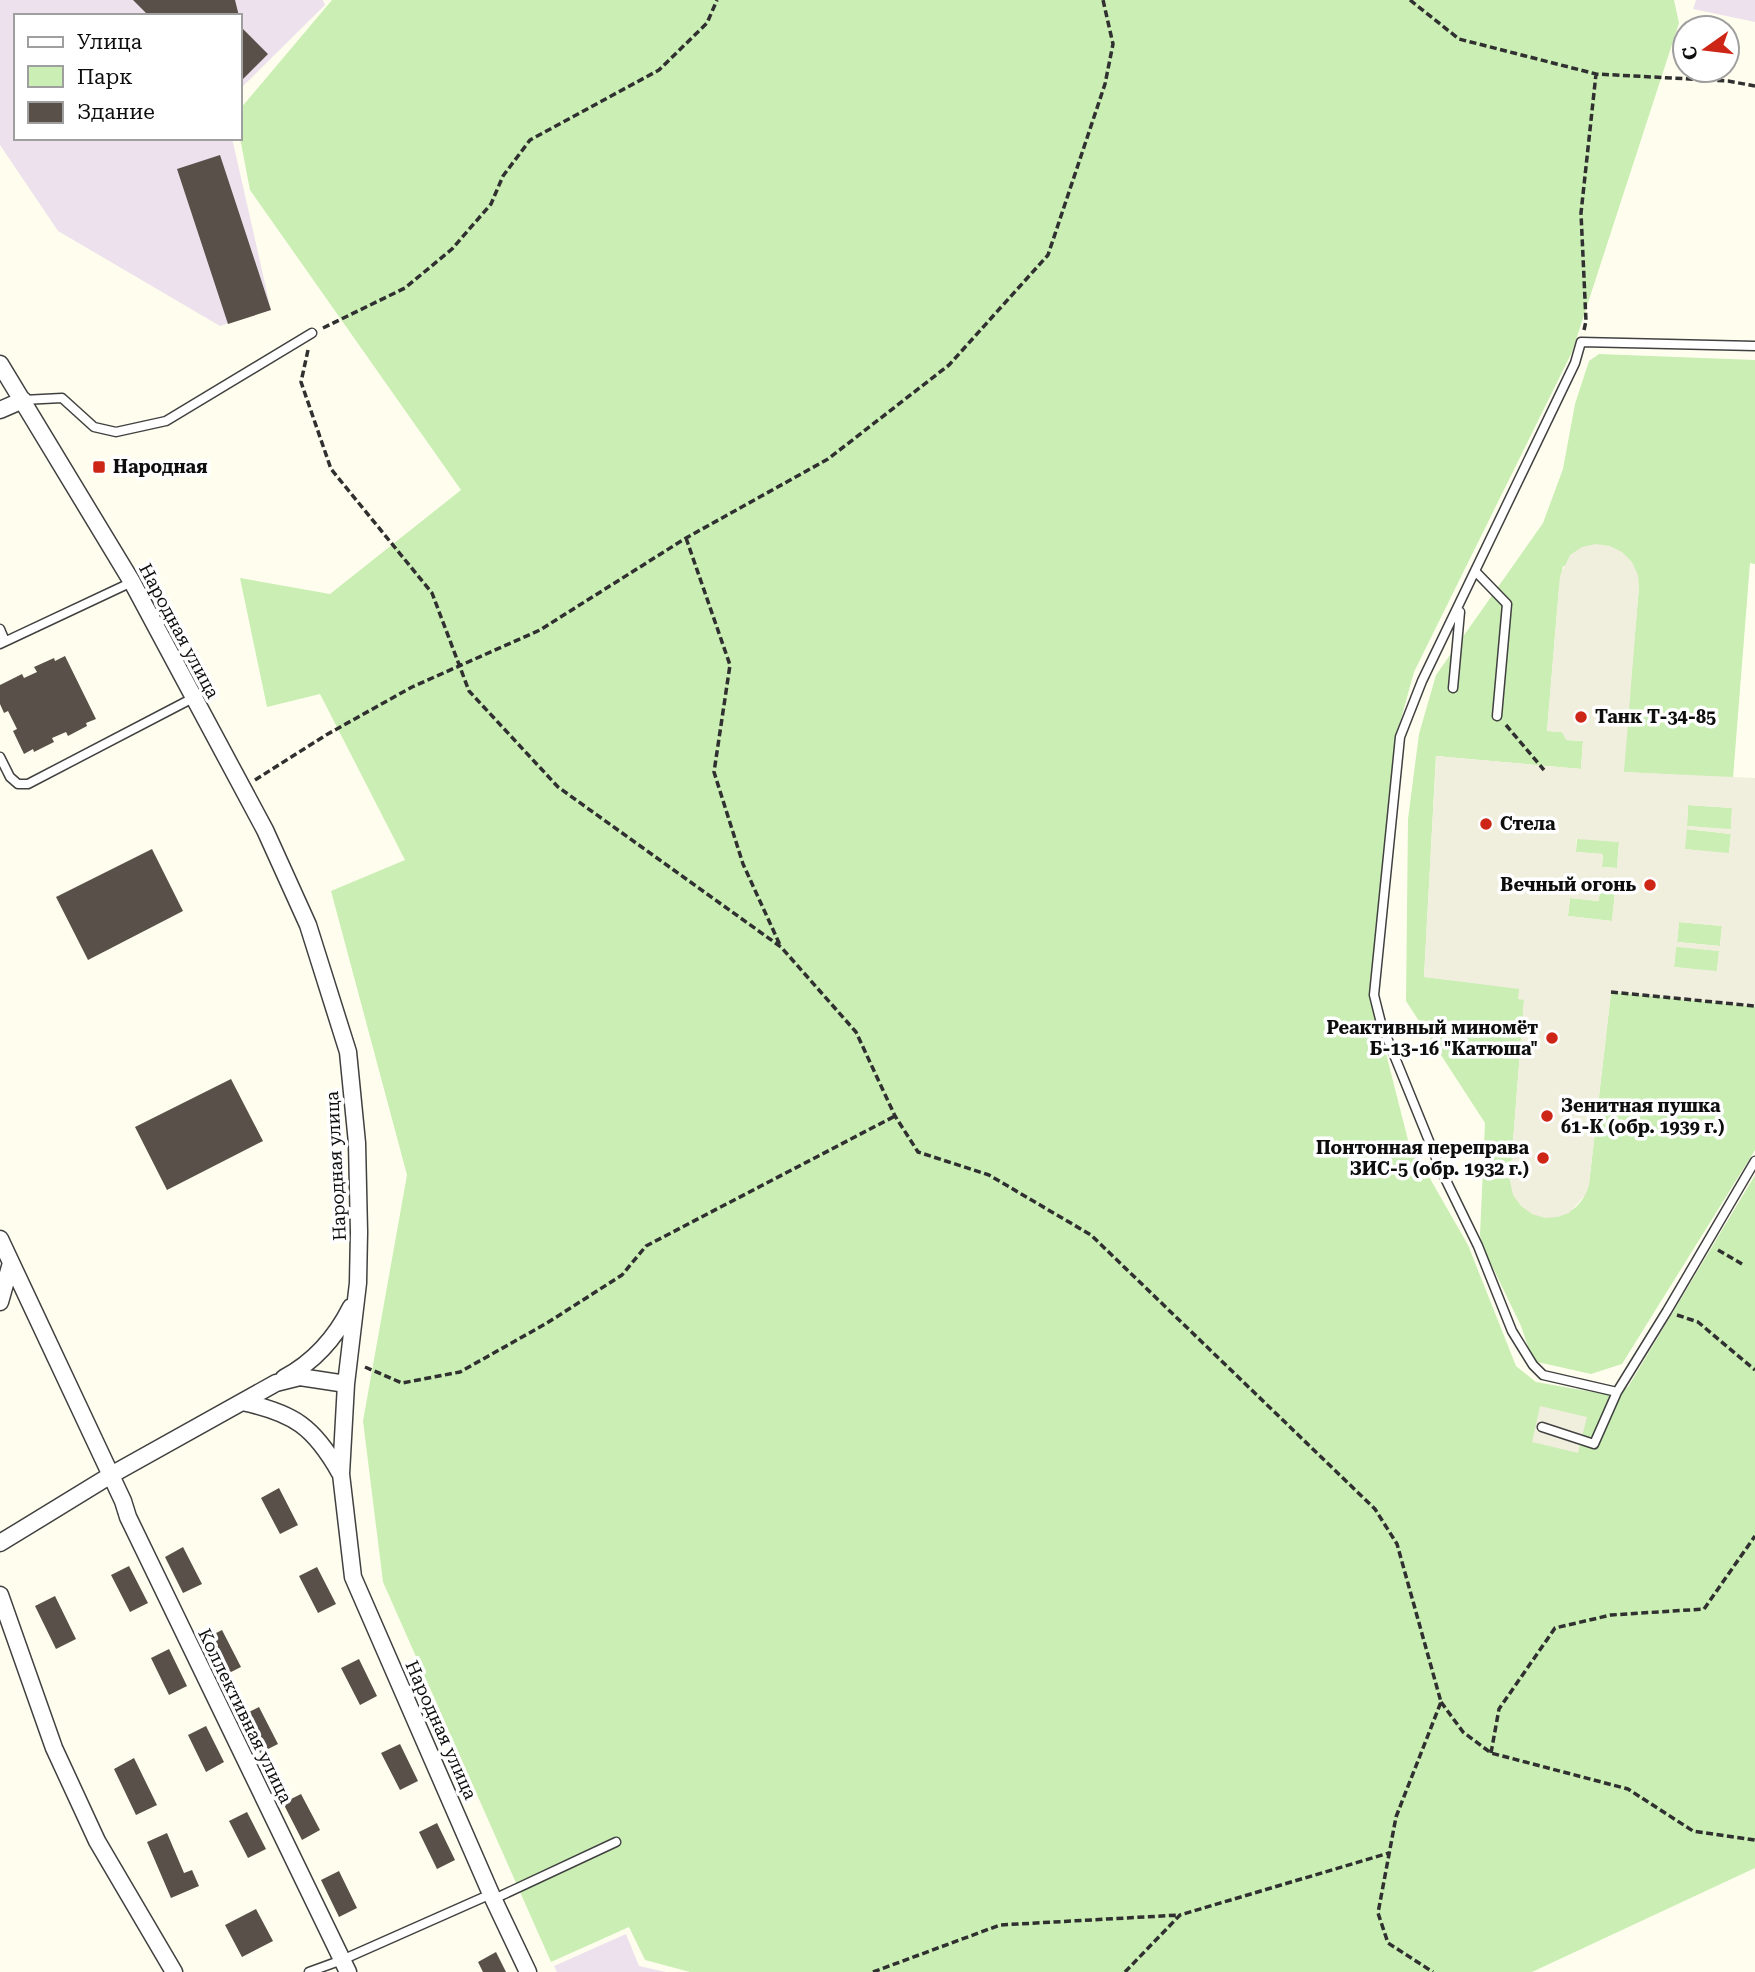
<svg xmlns="http://www.w3.org/2000/svg" width="1755" height="1972" viewBox="0 0 1755 1972" font-family="'Roboto Serif',serif">
<style>
.industrial{fill:#ede1ed}
.green{fill:#caeeb3}
.plaza{fill:#f0eedc;fill-rule:evenodd}
.building{fill:#585049}
.lines{fill:none;stroke-linecap:round;stroke-linejoin:round}
.lane-casing{stroke:#414141;stroke-width:11}
.street-casing{stroke:#414141;stroke-width:19}
.path{stroke:#303030;stroke-width:3.5;stroke-dasharray:7 3.5;stroke-linecap:butt}
.lane{stroke:#fff;stroke-width:8}
.street{stroke:#fff;stroke-width:16}
.poi-dot{fill:#cd2516;stroke:#fff;stroke-width:2.5}
.labels{text-anchor:middle;stroke-width:7;stroke-linejoin:round;paint-order:stroke}
.poi-label{font-size:18px;font-weight:bold;fill:#0e0e0e;stroke:#fff;text-anchor:start}
.street-label{font-size:18px;fill:#0e0e0e;stroke:#fff}
</style>
<rect width="100%" height="100%" fill="#fffeee"/>
<path class="industrial" d="M0,0H323L325,5L240,89V16H16V138H232L271,310L220,326L58,231L0,145Z
M1696,0H1755V22L1693,9Z
M626,1934L639,1966L666,1972H557L554,1966Z"/>
<path class="green" d="M332,0H1674L1679,23L1572,352L1414,672L1396,737L1374,1006L1408,1140L1468,1245L1516,1366L1536,1382L1604,1394L1628,1387L1755,1175V1868L1532,1972H690L645,1960L629,1927L551,1962L383,1582L363,1421L407,1175L331,891L405,860L320,694L267,707L240,578L330,594L461,490L250,190L240,138V109Z
M1599,354L1755,360V564L1750,563L1733,778L1623,772L1639,586L1563,566L1559,588L1547,731L1562,732L1567,740L1583,741L1581,769L1436,756L1424,977L1519,988L1524,1000L1510,1181L1557,1217C1575,1211 1584,1202 1589,1184L1611,992L1755,1006V1150L1622,1364L1591,1374L1533,1361L1521,1326L1482,1245L1480,1235L1485,1123L1406,1001L1408,819L1419,734L1436,675L1543,523L1563,469L1575,404L1589,361Z
M1688,805L1732,808L1731,830L1687,826Z
M1686,829L1731,834L1729,854L1684,849Z
M1577,838L1619,842L1617,868L1602,867L1603,854L1576,852Z
M1600,891L1615,892L1612,921L1568,916L1570,898L1598,901Z
M1679,922L1722,926L1720,946L1677,942Z
M1676,946L1719,951L1717,972L1674,967Z"/>
<path class="plaza" d="M1596,544L1610,546L1622,552L1632,562L1638,575L1639,586L1624,772L1755,778V1007L1611,992L1589,1184L1585,1195L1569,1213L1557,1217L1545,1218L1532,1214L1521,1206L1513,1195L1510,1181L1524,1000L1518,999L1519,989L1424,977L1436,756L1581,769L1583,741L1566,740L1562,732L1547,731L1560,576L1570,555L1582,547ZM1688,805L1732,808L1731,829L1687,826ZM1687,829L1731,834L1729,853L1685,849ZM1576,839L1619,842L1617,868L1602,867L1603,854L1576,852ZM1600,891L1615,893L1612,921L1568,916L1570,898L1599,901ZM1679,922L1722,926L1720,946L1677,942ZM1676,947L1719,951L1717,971L1674,967Z
M1540,1406L1587,1417L1578,1453L1532,1442Z"/>
<path class="building" d="M133,0H235L239,16H149Z
M240,26L268,54L240,82Z
M220,155L271,310L228,324L177,169Z
M65,656L96,719L86,723L87,726L68,736L66,732L52,738L54,742L34,752L33,749L24,754L13,731L17,729L8,711L4,713L0,704V685L22,674L24,678L37,672L34,667L54,658L55,661Z
M152,849L183,911L88,960L56,897Z
M231,1079L263,1141L167,1190L135,1127Z
M279,1488L298,1525L280,1534L261,1498Z
M183,1547L202,1584L183,1593L165,1557Z
M129,1566L148,1603L130,1612L111,1575Z
M317,1567L336,1604L318,1613L299,1576Z
M55,1596L76,1639L56,1649L35,1606Z
M222,1630L241,1667L223,1676L204,1639Z
M169,1649L187,1686L169,1695L151,1658Z
M359,1659L377,1696L360,1705L341,1668Z
M259,1707L278,1744L260,1753L241,1716Z
M206,1726L224,1762L206,1772L188,1735Z
M400,1744L418,1781L400,1790L381,1753Z
M134,1758L157,1805L136,1815L114,1769Z
M301,1794L320,1830L302,1840L283,1803Z
M247,1812L266,1849L248,1858L229,1821Z
M437,1823L455,1860L437,1869L419,1832Z
M167,1833L184,1873L192,1870L199,1886L171,1898L147,1842Z
M339,1871L357,1908L339,1917L321,1880Z
M256,1909L273,1941L242,1957L225,1925Z
M496,1952L506,1972H483L478,1962Z"/>
<g class="lines">
<g class="lane-casing">
<path id="lane" d="M23,400L62,398L94,427L116,432L166,421L312,333
M1476,572L1507,604L1497,716
M0,629L5,641
M0,644L132,582
M1453,688L1460,612
M0,757L10,777L18,784H28L193,698
M1617,1392L1667,1311L1755,1161
M1542,1427L1594,1444L1617,1392L1543,1375L1533,1365L1512,1331L1478,1246L1440,1168L1381,1023L1374,995L1400,737L1422,681L1575,363L1581,342L1755,346
M494,1899L616,1842
M309,1972L342,1960L491,1894"/>
</g>
<g class="street-casing">
<path id="street" d="M0,364L132,582L265,830L308,925L348,1052L357,1143L359,1232L358,1283L346,1384L341,1474L353,1577L491,1894L528,1972
M0,410L23,400
M0,1239L123,1501L128,1517L348,1972
M0,1302L11,1263
M284,1378C314,1362 336,1337 351,1307
M242,1402C294,1413 314,1427 340,1473
M0,1543L111,1475L276,1383L300,1377L346,1384
M0,1595L54,1748L97,1841L174,1972"/>
</g>
<path class="path" d="M1410,0L1459,39L1596,74L1728,81L1755,86
M323,328L405,288L452,249L491,204L503,176L530,140L659,70L707,23L717,0
M1584,330L1586,321L1581,213L1596,74
M308,350L301,382L331,469L432,593L469,691L558,787L781,947L856,1032L895,1116L918,1152L989,1175L1091,1235L1375,1509L1397,1544L1441,1702L1396,1817L1378,1913L1388,1943L1433,1972
M686,538L730,665L714,772L743,864L780,945
M1506,725L1544,770
M255,780L326,735L412,687L540,630L686,538L828,459L949,365L1048,255L1105,84L1113,44L1103,0
M1611,992L1755,1006
M1718,1250L1742,1264
M1677,1315L1698,1322L1755,1370
M365,1367L402,1383L460,1372L547,1323L622,1275L646,1246L895,1116
M1441,1702L1463,1732L1491,1753L1628,1789L1693,1831L1755,1840
M1491,1753L1499,1709L1555,1628L1611,1615L1704,1609L1755,1536
M873,1972L1000,1925L1180,1915
M1125,1972L1180,1915L1389,1853"/>
<use href="#lane" class="lane"/>
<use href="#street" class="street"/>
</g>
<g class="poi-dot">
<rect x="92" y="460" width="14" height="14" rx="3.5"/>
<circle cx="1581" cy="717" r="7"/>
<circle cx="1486" cy="824" r="7"/>
<circle cx="1650" cy="885" r="7"/>
<circle cx="1552" cy="1038" r="7"/>
<circle cx="1547" cy="1116" r="7"/>
<circle cx="1543" cy="1158" r="7"/>
</g>
<g class="labels">
<g class="poi-label">
<text x="113" y="473">Народная</text>
<text x="1595" y="723">Танк Т-34-85</text>
<text x="1500" y="830">Стела</text>
<text x="1636" y="891" text-anchor="end">Вечный огонь</text>
<text x="1538" y="1034" text-anchor="end">Реактивный миномёт<tspan x="1538" dy="21">Б-13-16 "Катюша"</tspan></text>
<text x="1561" y="1112">Зенитная пушка<tspan x="1561" dy="21">61-К (обр. 1939 г.)</tspan></text>
<text x="1529" y="1154" text-anchor="end">Понтонная переправа<tspan x="1529" dy="21">ЗИС-5 (обр. 1932 г.)</tspan></text>
</g>
<g class="street-label">
<text transform="translate(179 631) rotate(62)" y="6">Народная улица</text>
<text transform="translate(336 1166) rotate(-93)" y="6">Народная улица</text>
<text transform="translate(245 1716) rotate(64)" y="6">Коллективная улица</text>
<text transform="translate(441 1730) rotate(66)" y="6">Народная улица</text>
</g>
</g>
<rect x="14" y="14" width="228" height="126" fill="#ffffff" stroke="#9f9f9f" stroke-width="2"/>
<rect x="28" y="37" width="35" height="10" fill="#ffffff" stroke="#9f9f9f" stroke-width="2"/>
<text x="77" y="49" font-size="21" fill="#0e0e0e">Улица</text>
<rect x="28" y="66" width="35" height="21" fill="#caeeb3" stroke="#9f9f9f" stroke-width="2"/>
<text x="77" y="84" font-size="21" fill="#0e0e0e">Парк</text>
<rect x="28" y="102" width="35" height="21" fill="#585049" stroke="#9f9f9f" stroke-width="2"/>
<text x="77" y="119" font-size="21" fill="#0e0e0e">Здание</text>
<g transform="translate(1706 49) rotate(256)"><circle r="33" fill="#ffffff" stroke="#9f9f9f" stroke-width="2"/>
<path d="M0-5L12 26L0 18L-12 26Z" fill="#cd2516"/>
<text y="-10" font-size="19" font-weight="bold" text-anchor="middle" fill="#0e0e0e">С</text>
</g>
</svg>
